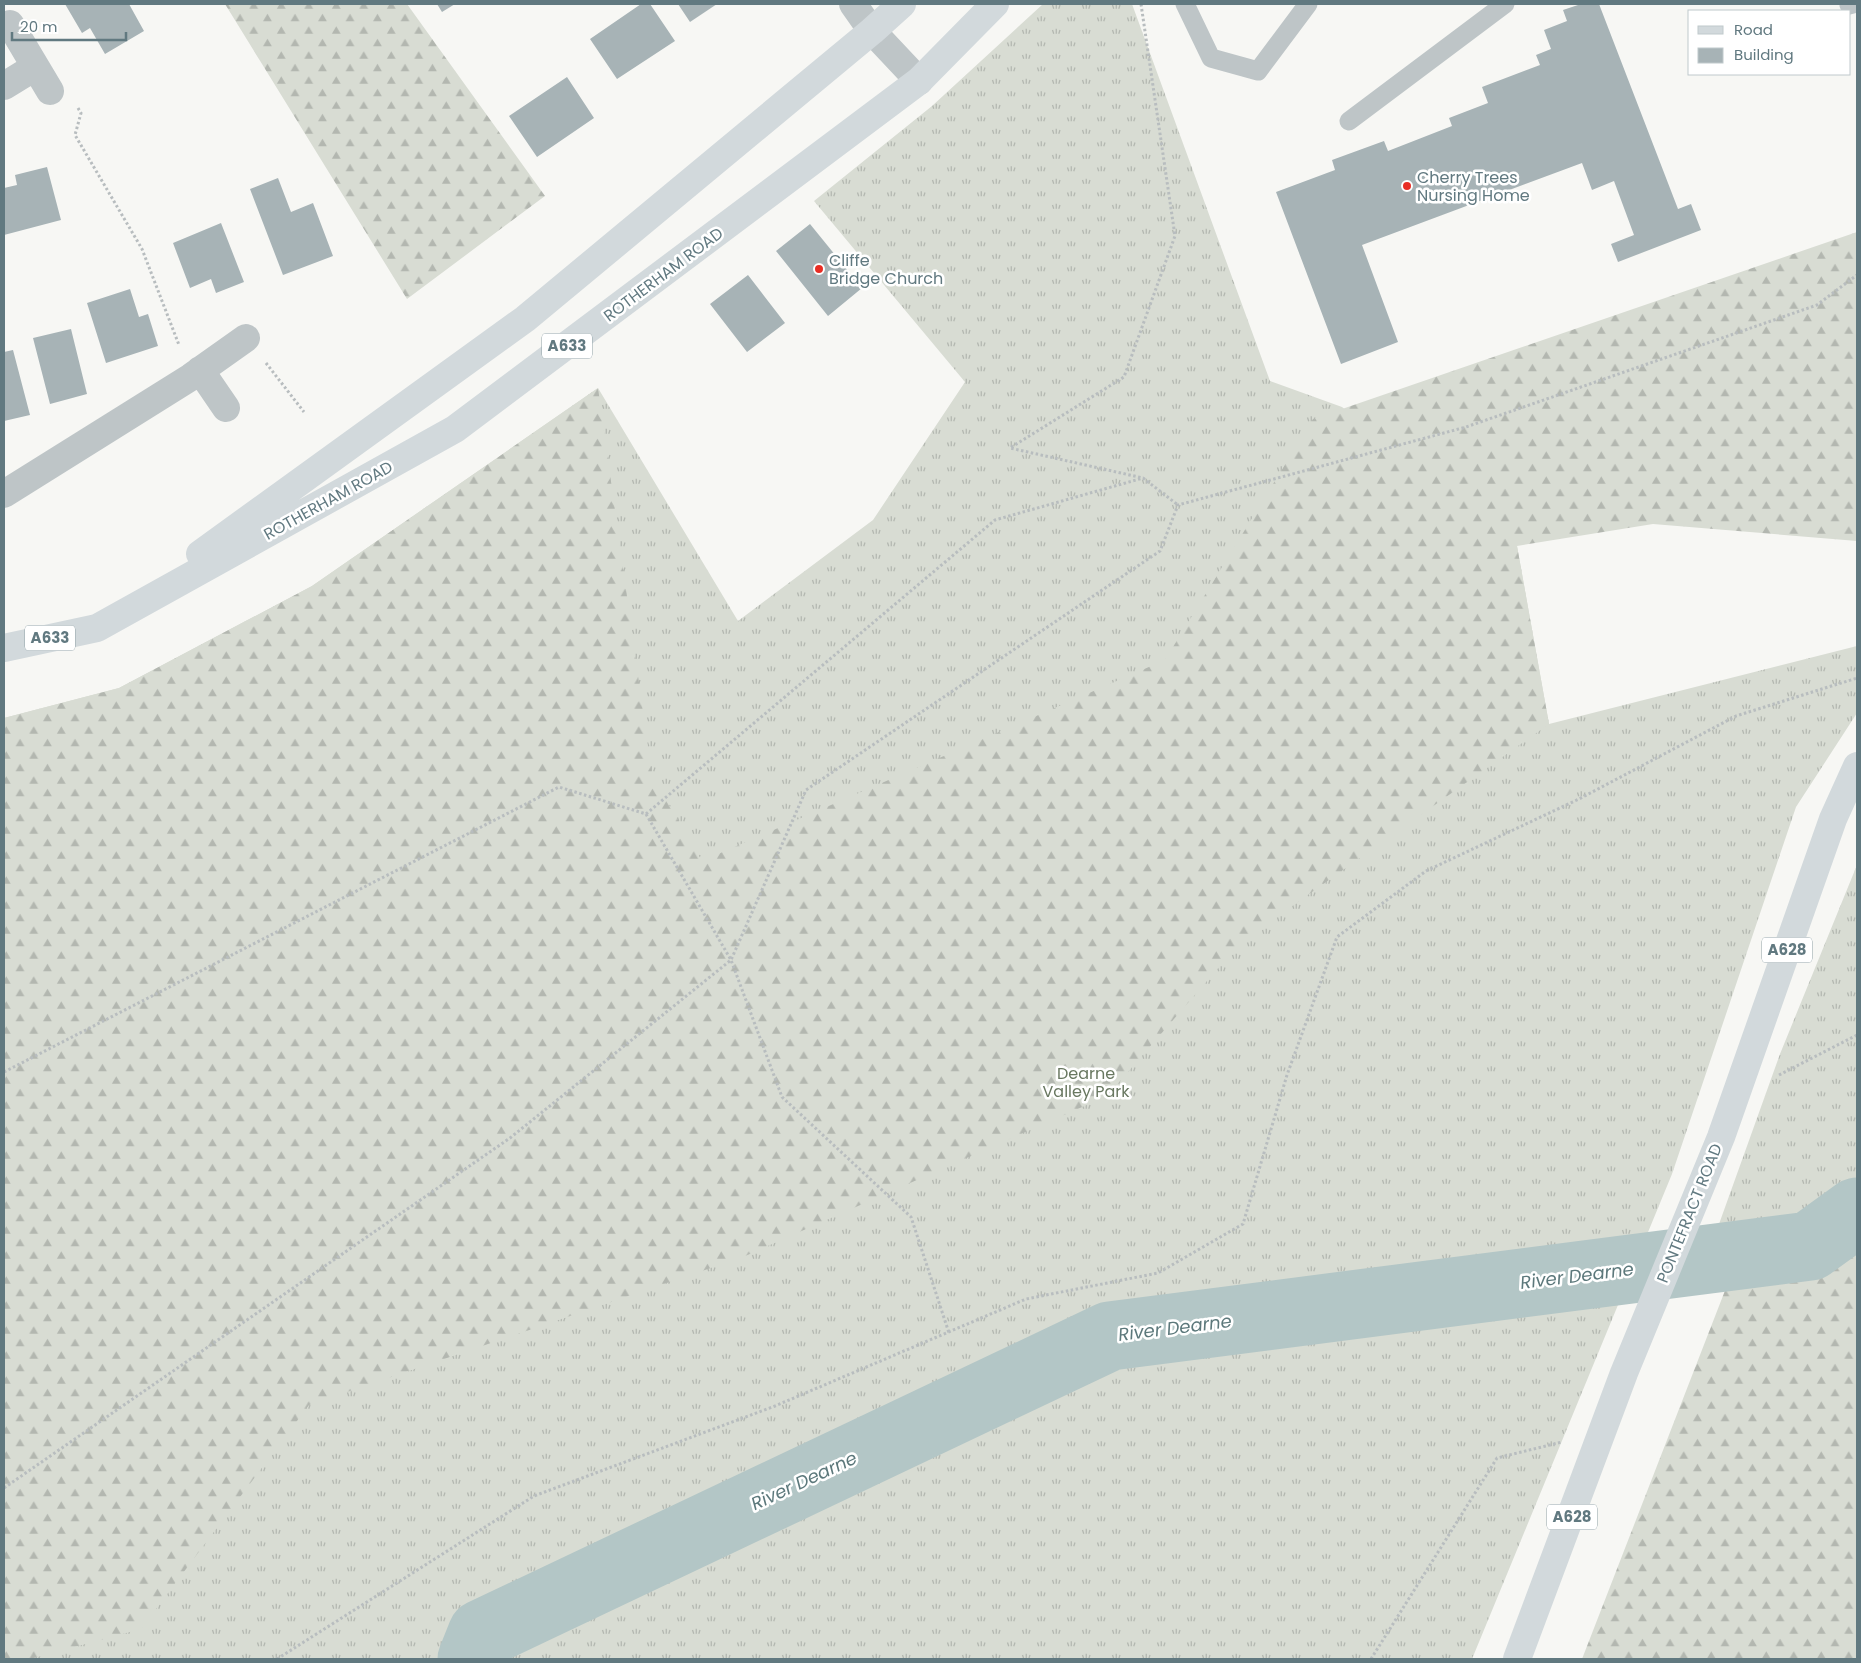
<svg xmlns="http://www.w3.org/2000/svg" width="1861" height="1663" viewBox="0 0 1861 1663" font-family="Poppins,sans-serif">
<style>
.grass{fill:url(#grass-tufts)}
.forest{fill:url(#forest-firs)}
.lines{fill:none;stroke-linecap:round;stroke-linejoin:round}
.river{stroke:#b3c6c6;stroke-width:69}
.building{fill:#a7b3b6}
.path{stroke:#b8bdbf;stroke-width:3;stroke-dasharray:2.5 2.5;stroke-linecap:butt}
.service{stroke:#bec5c7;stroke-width:19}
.minor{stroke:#bec5c7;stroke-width:28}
.primary{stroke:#d2d9dc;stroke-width:28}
.trunk{stroke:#d2d9dc;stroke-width:28}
.poi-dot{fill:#e82d24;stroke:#fff;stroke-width:2}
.labels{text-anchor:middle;stroke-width:5;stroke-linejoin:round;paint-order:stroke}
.shield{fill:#fff;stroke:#90a1a6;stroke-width:1}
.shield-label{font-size:15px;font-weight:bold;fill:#617980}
.poi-label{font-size:16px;fill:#617980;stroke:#fff;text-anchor:start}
.street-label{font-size:16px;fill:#617980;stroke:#fff}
.park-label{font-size:16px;fill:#697861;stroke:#fff}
.water-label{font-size:18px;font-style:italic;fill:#5c787b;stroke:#fff}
</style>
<defs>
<pattern id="grass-tufts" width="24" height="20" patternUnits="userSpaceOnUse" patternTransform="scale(1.25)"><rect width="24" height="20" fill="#d8dcd3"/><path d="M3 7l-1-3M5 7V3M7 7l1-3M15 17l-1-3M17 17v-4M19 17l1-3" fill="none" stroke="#b3b7b0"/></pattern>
<pattern id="forest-firs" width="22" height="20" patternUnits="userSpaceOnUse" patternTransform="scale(1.25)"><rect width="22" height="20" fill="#d8dcd3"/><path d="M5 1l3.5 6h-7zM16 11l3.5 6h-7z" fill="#b3b7b0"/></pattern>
</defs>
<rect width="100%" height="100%" fill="#f7f7f4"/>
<path class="grass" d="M1043,4H1132L1270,381L1342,407L1517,546L1549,724L1857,646V713L1796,807L1672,1174L1472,1659H4V718L119,688L312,586L598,388L738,621L873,520L965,382L814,201L932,106Z
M1857,865V1240L1817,1270L1726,1288L1695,1291L1780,1054Z"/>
<path class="forest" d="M225,4H407L545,196L407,299Z
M1857,232V541L1653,524L1517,546L1549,724L1240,943L1107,1096L743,1257L309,1405L141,1629L30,1659H4V718L119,688L312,586L598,388L652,776L702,861L1165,660L1313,419Z
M1857,1240V1659H1582L1726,1288L1817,1270Z"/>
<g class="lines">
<path class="river" d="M472,1659L482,1634L1110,1336L1810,1246L1857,1212"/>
</g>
<path class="building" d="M65,4H129L144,31L105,54L90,28L82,33Z
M437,4H455L442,12Z
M641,4H650L675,41L617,79L590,39Z
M678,4H717L690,22Z
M1581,4H1599L1678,209L1691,204L1701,230L1618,262L1611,244L1634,235L1614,181L1592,190L1582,163L1362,245L1398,342L1341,364L1276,192L1335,170L1332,160L1384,141L1388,151L1452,126L1449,118L1488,103L1482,87L1540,65L1536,55L1551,49L1544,30L1567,21L1563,10Z
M567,77L594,118L537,157L509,116Z
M47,167L61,220L4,235V188L17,185L15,175Z
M278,178L291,212L313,203L333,256L283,275L250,189Z
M221,223L244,282L216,293L211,279L190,288L173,243Z
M810,224L862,288L828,316L776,251Z
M748,275L785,323L747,352L710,304Z
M130,289L139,317L148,314L158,346L106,363L87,303Z
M71,329L87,394L50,404L33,338Z
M13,350L30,415L4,421V352Z"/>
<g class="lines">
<path class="path" d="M1141,4L1175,236L1124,377L1010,448L1143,478L1178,505
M78,108L81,113L75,135L142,249L179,345
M266,363L304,412
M646,814L731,960L782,1097L911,1217L949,1333
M4,1072L559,787L646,814L995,520L1143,478
M1779,1075L1857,1035
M4,1488L510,1138L731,960L806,790L1160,551L1178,505L1466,427L1817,305L1857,275
M277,1659L534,1496L775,1406L1026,1299L1158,1273L1243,1224L1287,1075L1337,937L1426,871L1579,799L1736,716L1857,678
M1371,1659L1497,1458L1562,1442"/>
<path class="service" d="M1185,4L1211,58L1258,71L1308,4
M1849,5L1853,4
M1349,121L1505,4"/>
<path class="minor" d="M853,4L872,31L919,81
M10,24L50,91
M4,86L35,67
M200,370L226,408
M4,494L191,377L246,338"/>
<path class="primary" d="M200,554L525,319L872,31L902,4
M4,648L97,628L455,429L919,81L995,4"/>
<path class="trunk" d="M1517,1659L1624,1373L1721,1137L1833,819L1857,766"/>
</g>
<g class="poi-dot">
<circle cx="1407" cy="186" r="5"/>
<circle cx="819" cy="269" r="5"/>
</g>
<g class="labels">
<g class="shield">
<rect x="542" y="333.5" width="50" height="25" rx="4"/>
<rect x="25" y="625.5" width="50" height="25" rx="4"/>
<rect x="1762" y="937.5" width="50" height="25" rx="4"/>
<rect x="1547" y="1504.5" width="50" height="25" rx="4"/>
</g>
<g class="shield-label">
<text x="567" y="351">A633</text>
<text x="50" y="643">A633</text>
<text x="1787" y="955">A628</text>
<text x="1572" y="1522">A628</text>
</g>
<g class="poi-label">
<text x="1417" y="183">Cherry Trees<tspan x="1417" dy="18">Nursing Home</tspan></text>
<text x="829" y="266">Cliffe<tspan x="829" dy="18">Bridge Church</tspan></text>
</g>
<g class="street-label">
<text transform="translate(663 274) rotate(-37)" y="6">ROTHERHAM ROAD</text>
<text transform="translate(328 500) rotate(-29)" y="6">ROTHERHAM ROAD</text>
<text transform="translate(1689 1213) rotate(-68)" y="6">PONTEFRACT ROAD</text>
</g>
<g class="park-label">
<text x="1086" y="1079">Dearne<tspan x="1086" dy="18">Valley Park</tspan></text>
</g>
<g class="water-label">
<text transform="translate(1577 1276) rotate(-7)" y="6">River Dearne</text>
<text transform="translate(1175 1328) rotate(-7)" y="6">River Dearne</text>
<text transform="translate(804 1481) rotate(-25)" y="6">River Dearne</text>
</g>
</g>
<rect width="1861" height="1663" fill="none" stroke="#617980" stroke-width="10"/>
<rect x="1688" y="10" width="162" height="65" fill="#ffffff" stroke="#c0c9cc"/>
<rect x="1698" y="26" width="25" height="8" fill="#d2d9dc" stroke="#c0c9cc"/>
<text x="1734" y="35" font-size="15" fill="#617980">Road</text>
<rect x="1698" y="48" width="25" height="15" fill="#a7b3b6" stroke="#c0c9cc"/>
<text x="1734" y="60" font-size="15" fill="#617980">Building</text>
<path d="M12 32v8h114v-8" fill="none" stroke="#617980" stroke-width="2.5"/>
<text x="20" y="32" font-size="15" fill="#617980" stroke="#ffffff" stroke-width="4" paint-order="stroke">20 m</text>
</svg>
